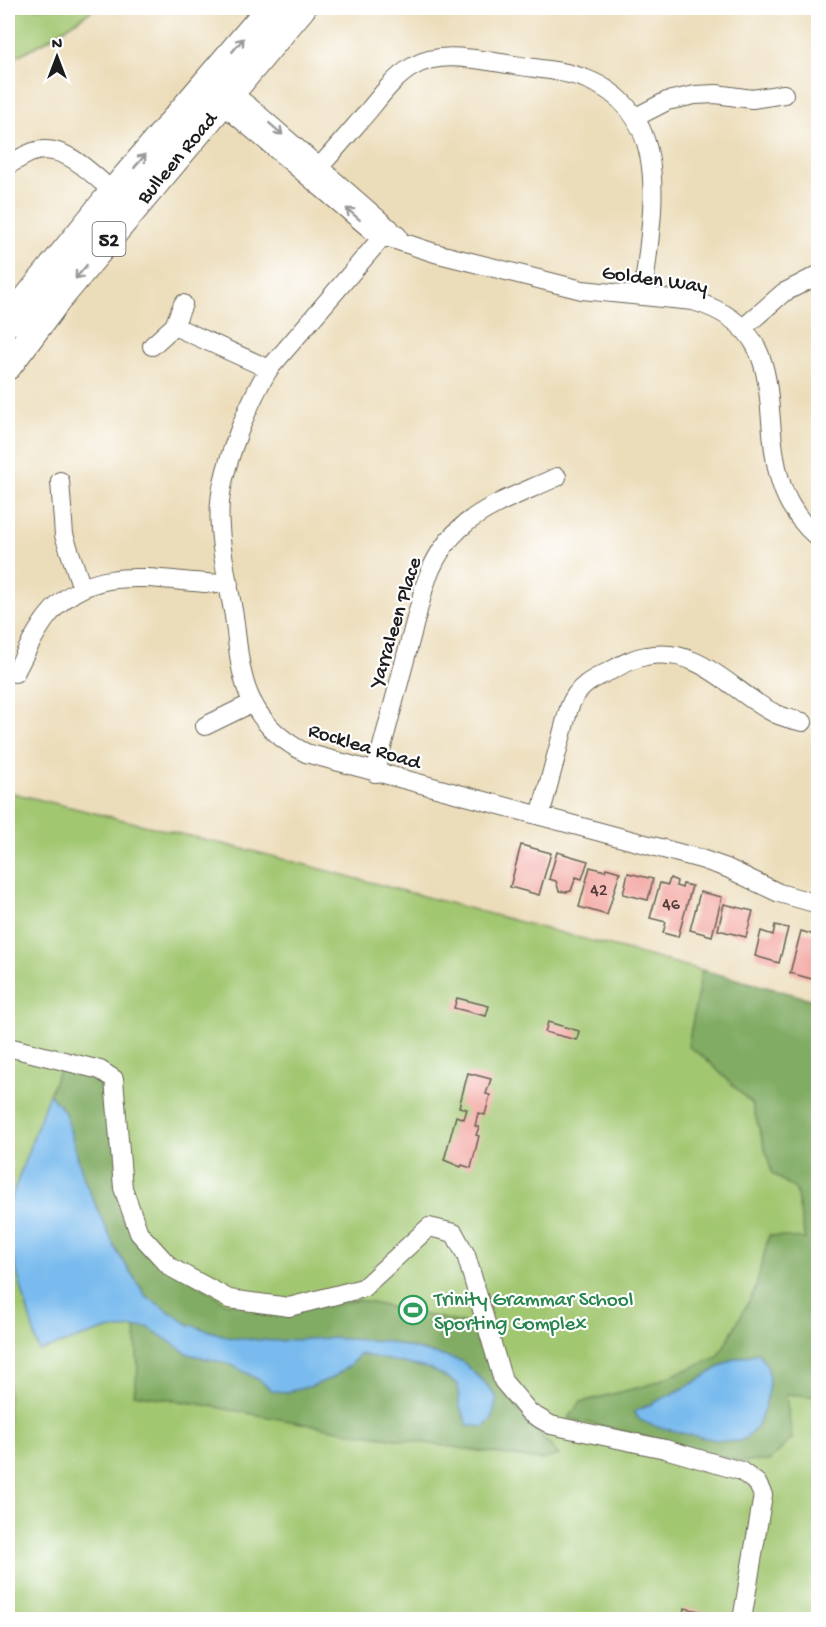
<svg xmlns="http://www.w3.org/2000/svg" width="826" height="1627" viewBox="0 0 826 1627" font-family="'Gochi Hand',sans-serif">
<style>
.green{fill:#a2c771;stroke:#5f7246;stroke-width:1.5}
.forest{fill:#81ac63;stroke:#4e6440;stroke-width:1.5}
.water{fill:#79bbee;stroke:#4a6c85;stroke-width:1.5}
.building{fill:#f29c96}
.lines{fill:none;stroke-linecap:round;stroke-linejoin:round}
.minor-casing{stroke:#656053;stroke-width:20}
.highway-casing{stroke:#656053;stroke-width:29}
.minor{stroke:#fff;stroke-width:18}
.highway{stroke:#fff;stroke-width:27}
.oneway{stroke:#999}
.labels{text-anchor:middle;stroke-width:4.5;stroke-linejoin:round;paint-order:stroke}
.number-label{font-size:18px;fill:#523c3a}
.shield{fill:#fff;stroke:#606060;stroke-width:1.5}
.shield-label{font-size:20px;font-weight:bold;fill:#1c1c1c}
.street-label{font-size:21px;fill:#1c1c1c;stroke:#fff}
.leisure-label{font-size:21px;fill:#27864d;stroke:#fff;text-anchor:start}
</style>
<rect width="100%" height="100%" fill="#fff"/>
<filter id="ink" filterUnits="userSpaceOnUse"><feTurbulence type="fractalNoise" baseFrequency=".0167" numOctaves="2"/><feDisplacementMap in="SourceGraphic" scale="12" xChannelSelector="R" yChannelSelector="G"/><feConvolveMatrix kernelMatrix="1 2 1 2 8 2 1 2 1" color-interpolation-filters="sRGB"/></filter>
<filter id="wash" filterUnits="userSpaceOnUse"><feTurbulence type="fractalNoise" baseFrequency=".008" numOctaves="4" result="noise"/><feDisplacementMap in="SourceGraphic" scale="24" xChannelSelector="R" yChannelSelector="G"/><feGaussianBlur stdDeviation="1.35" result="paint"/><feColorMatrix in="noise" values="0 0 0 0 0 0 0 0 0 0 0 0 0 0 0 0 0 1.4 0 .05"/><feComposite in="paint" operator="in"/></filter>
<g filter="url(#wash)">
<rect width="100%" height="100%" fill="#ecddba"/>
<path class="green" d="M8,8H96L46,41L8,61Z
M8,792L268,855L818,1001V1619L8,1620Z"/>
<path class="forest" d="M702,970L818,1001V1397L786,1394L792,1439L769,1461L740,1462L670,1443L568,1418L581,1402L648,1385L718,1357L755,1290L769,1235L805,1239L796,1190L772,1173L752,1104L706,1059L688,1046Z
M60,1068L104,1082L111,1100L135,1239L225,1303L331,1305L358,1300L480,1327L517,1409L559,1455L540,1460L349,1432L199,1404L134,1394L138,1368L135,1328L146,1296L116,1250L84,1179L65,1113L49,1094Z"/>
<path class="water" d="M49,1094L65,1113L84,1179L116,1250L146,1296L188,1324L232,1338L275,1341L327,1338L385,1341L462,1361L487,1385L497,1398L492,1420L483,1427L468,1425L459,1405L458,1384L431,1369L360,1354L349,1366L332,1378L312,1386L287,1392L273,1391L259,1380L230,1364L188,1354L148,1327L105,1330L39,1351L8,1240V1207Z
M759,1353C761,1358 767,1364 768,1369C772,1389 762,1436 738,1441C725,1444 649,1427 639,1419C637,1417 636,1414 634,1412L688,1386L733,1359Z"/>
<g id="blocks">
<path class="building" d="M521,845L551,853L539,895L510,887Z
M557,852L588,861L582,879L576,877L571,891L567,892L559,891L556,881L549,879Z
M590,867L605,871L606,868L620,872L607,915L579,907Z
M628,873L653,879L648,900L623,894Z
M670,878L677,881L676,886L682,888L683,884L692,886L678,937L663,933L666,922L650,918L660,883L668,885Z
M700,892L722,897L712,936L690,930Z
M724,904L753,911L746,937L718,930Z
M775,925L788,928L779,963L755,956L761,931L773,935Z
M801,931L818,936V954L812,979L790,973Z
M457,998L489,1006L486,1016L454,1008Z
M548,1022L579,1031L577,1040L545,1032Z
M468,1073L491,1079L486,1094L490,1095L485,1115L478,1113L475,1126L479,1127L476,1135L479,1136L471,1168L462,1165L461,1167L444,1160L456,1116L464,1119L467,1109L459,1107Z
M684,1608L706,1612L705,1620H682Z"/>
</g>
</g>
<g filter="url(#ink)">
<use href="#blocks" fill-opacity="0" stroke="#656053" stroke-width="1.5"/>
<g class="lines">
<g class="minor-casing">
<path id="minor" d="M222,89L230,92L250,107L398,236
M216,97L221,103L370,229L383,236L435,253L582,290L693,301C794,330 757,412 782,486C789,507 802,524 818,538
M636,117L667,101L695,95L716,94L752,99L784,94
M8,165C16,161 24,155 33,152C64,142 92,174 113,192
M310,177C331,155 350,132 370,109C382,94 395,77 412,67C442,49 481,61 514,65C538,69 563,70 586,79C678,115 650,220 643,296
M390,228L269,369C249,400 223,466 220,502C217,536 228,582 234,616C238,644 239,679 254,705C266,727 284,742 306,753L701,859L727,868L779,893L818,904
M174,326L269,369
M742,329L783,293L818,275
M152,346L174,326L183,304
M60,481L64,535L82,588
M15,673C25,654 34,634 47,617C94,557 165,584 229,584
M205,726L252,703
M375,773L424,588C446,516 496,505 557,477
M540,816L569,708C577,686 592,679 612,670C623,664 634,658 646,656C701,645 732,693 776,714C785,718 794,720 803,722
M8,1047L100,1070L114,1079L123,1188L139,1233L170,1267L229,1299L289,1307L363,1288L429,1227L454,1233L466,1255L503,1381L530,1413L551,1425L665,1449L741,1471L757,1483L763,1495L742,1620"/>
</g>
<g class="highway-casing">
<path id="highway" d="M8,322L113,192L270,8
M8,366L56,302L302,8"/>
</g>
<use href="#minor" class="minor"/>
<use href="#highway" class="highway"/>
</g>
<defs><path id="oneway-shaft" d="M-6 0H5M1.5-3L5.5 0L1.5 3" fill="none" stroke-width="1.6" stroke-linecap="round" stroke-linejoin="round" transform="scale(1.5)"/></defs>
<g class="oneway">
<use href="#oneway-shaft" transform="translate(238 45) rotate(-50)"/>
<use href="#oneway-shaft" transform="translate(276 129) rotate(41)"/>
<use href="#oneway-shaft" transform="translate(140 161) rotate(-50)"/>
<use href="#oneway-shaft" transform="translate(353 214) rotate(-139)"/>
<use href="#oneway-shaft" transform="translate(81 272) rotate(130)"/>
</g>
</g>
<defs>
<g id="stadium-ring" transform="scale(1.5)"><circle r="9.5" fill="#fff" stroke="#2e9e5b" stroke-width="1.5"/><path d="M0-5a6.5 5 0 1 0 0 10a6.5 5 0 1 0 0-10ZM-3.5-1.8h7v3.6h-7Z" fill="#2e9e5b"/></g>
</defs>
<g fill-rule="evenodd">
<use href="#stadium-ring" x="413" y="1310"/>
</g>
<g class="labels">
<g class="number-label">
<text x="599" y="895">42</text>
<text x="671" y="909">46</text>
</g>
<rect class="shield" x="92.5" y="222" width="33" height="34" rx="4.5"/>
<g class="shield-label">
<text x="109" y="246">52</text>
</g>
<g class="street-label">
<text transform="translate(176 157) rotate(-50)" y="7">Bulleen Road</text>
<text transform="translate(655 278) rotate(8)" y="7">Golden Way</text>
<text transform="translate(394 622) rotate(-73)" y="7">Yarraleen Place</text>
<text transform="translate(365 745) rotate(17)" y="7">Rocklea Road</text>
</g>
<g class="leisure-label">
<text x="434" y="1305">Trinity Grammar School<tspan x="434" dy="24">Sporting Complex</tspan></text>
</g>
</g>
<rect width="826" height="1627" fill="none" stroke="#fff" stroke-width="30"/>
<g transform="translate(57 57)" stroke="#ffffff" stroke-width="4.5" paint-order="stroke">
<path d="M0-4.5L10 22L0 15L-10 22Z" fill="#1c1c1c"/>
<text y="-9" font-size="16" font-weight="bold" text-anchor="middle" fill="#1c1c1c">N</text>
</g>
</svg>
